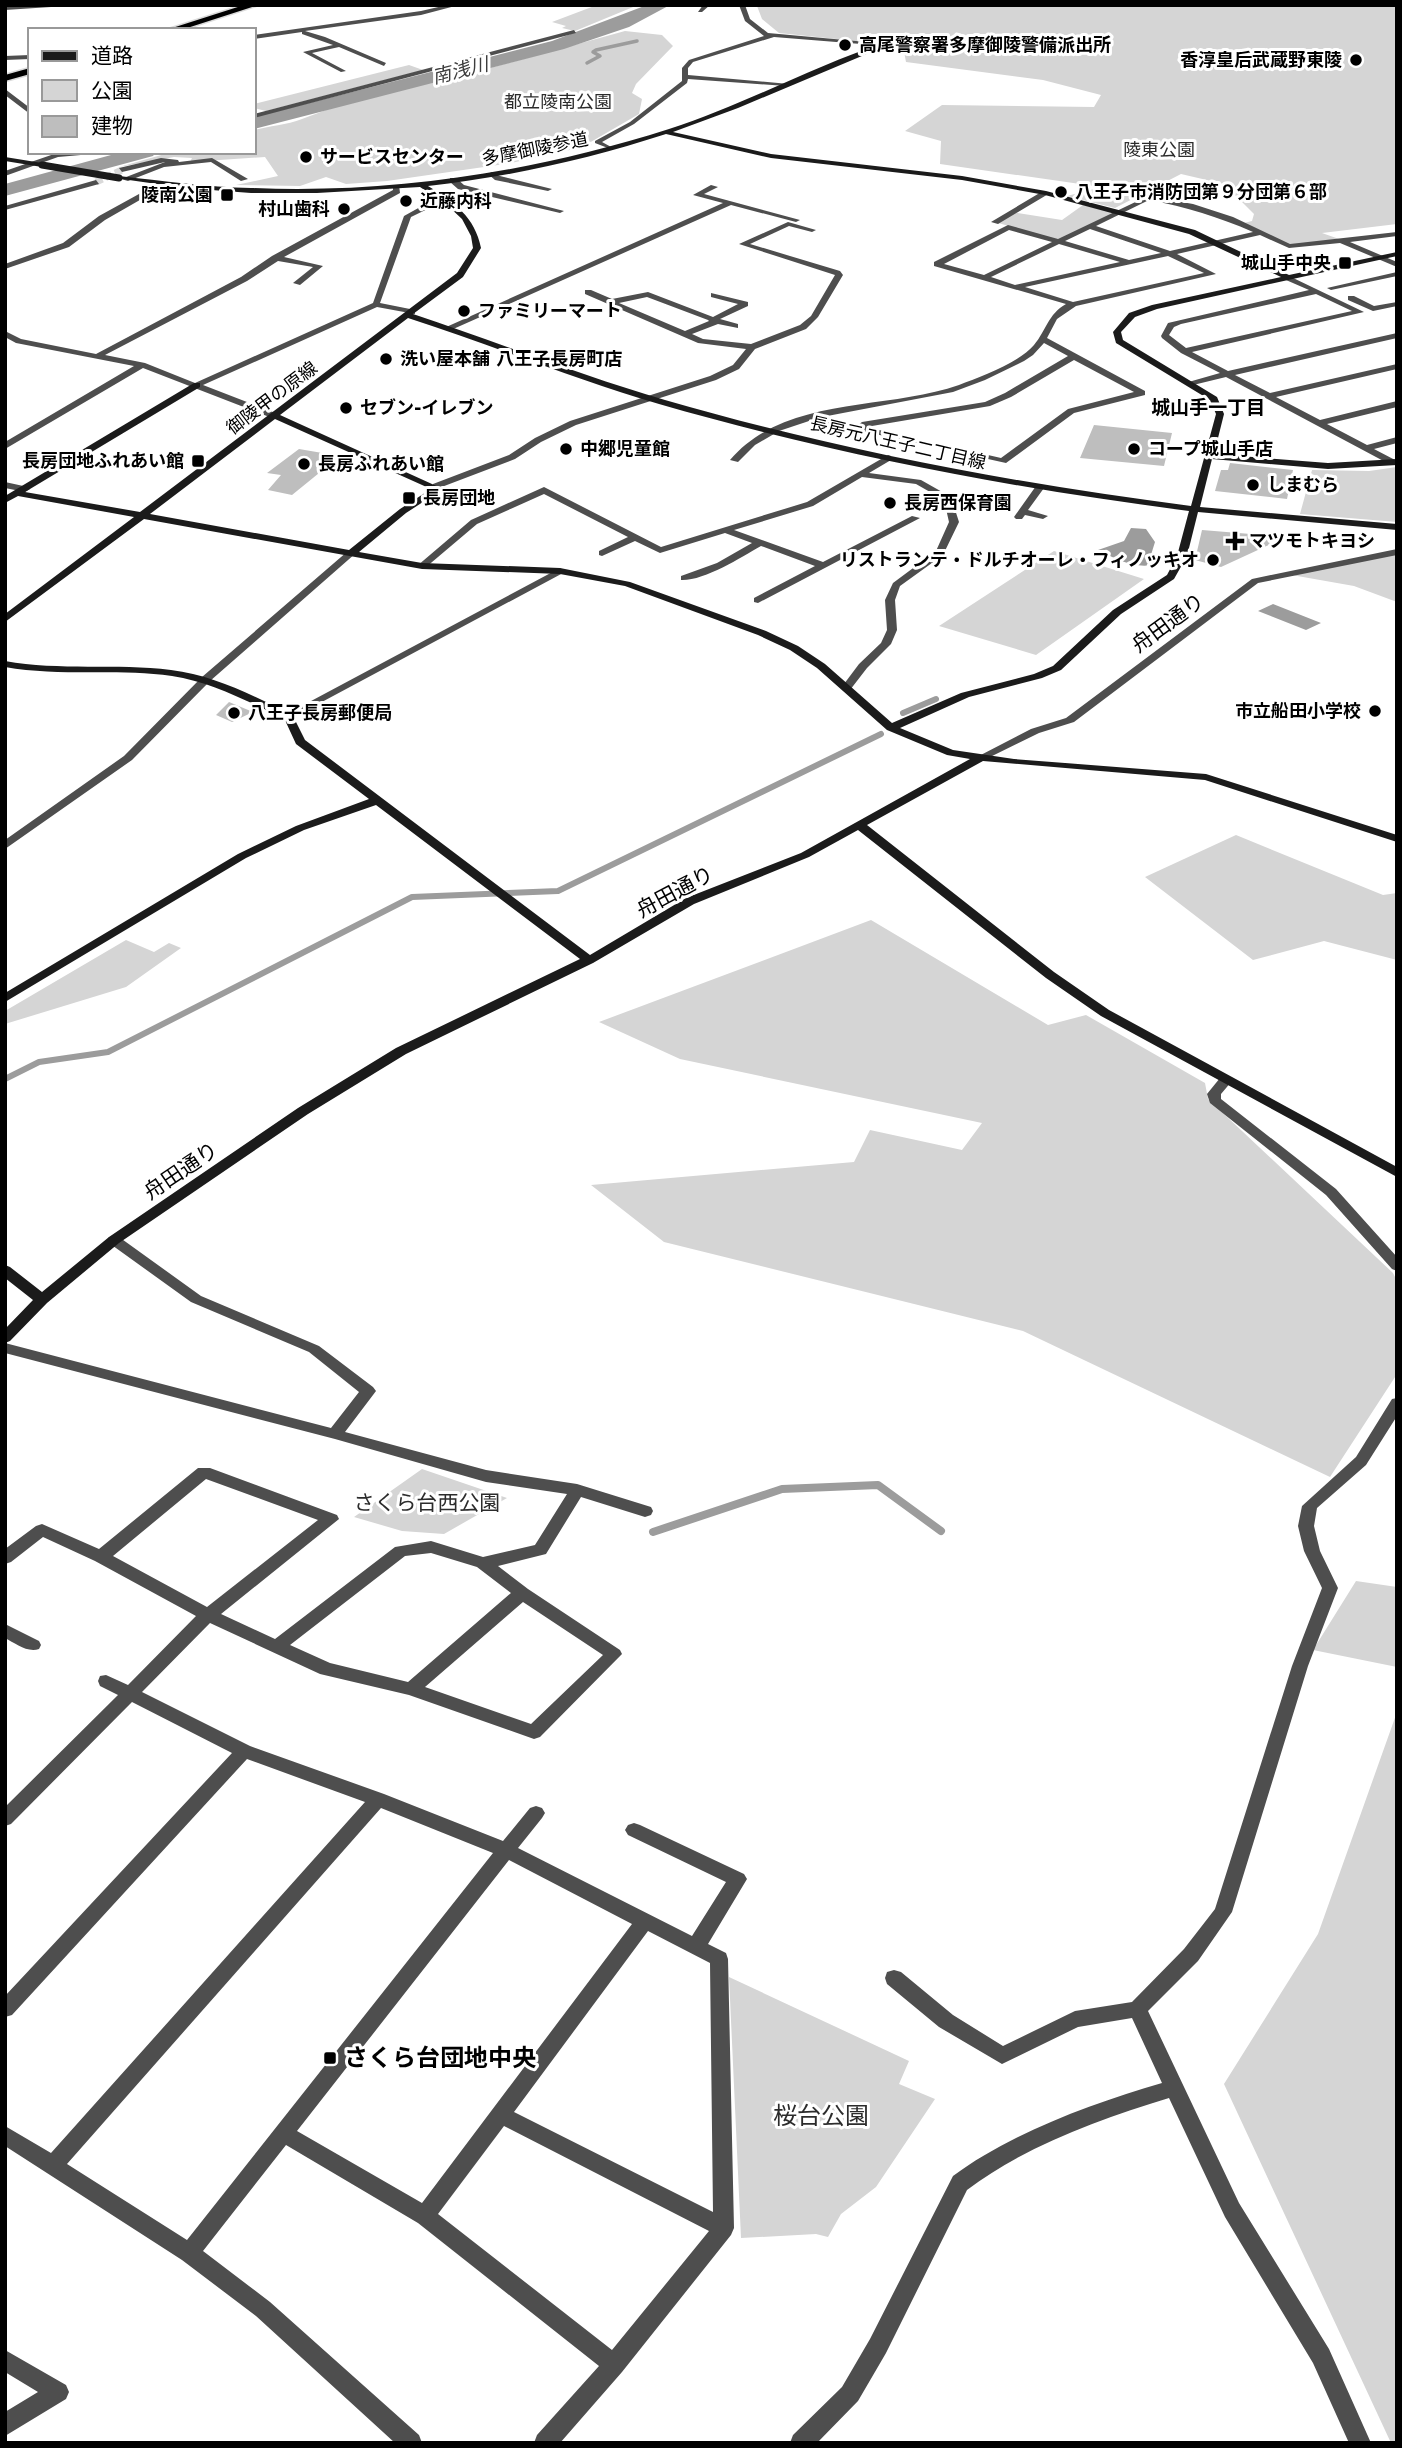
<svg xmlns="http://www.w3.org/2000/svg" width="1402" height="2448" viewBox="0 0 1402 2448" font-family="'DejaVu Sans','Noto Sans JP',sans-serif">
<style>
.green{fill:#d5d5d5}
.water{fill:#9c9c9c}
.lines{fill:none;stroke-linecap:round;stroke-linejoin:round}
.stream-far2{stroke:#9c9c9c;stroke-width:3.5}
.stream-far1{stroke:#9c9c9c;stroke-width:6}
.stream{stroke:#9c9c9c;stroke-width:8}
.river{fill:#9c9c9c;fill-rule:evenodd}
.building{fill:#bebebe}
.street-tunnel{stroke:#d9d9d9;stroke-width:7;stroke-dasharray:7 3.5;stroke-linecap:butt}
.highway-casing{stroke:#dbdbdb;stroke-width:3}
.street{fill:#4e4e4e;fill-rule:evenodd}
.secondary{fill:#1b1b1b;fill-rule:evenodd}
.highway{fill:#000;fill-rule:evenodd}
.secondary-bridge{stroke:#1b1b1b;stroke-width:7}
.poi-dot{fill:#000;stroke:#fff;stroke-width:2.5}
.labels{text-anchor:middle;stroke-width:6;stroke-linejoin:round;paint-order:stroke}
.far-poi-label{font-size:18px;font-weight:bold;fill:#000;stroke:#fff;text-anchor:start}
.far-park-label{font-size:18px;fill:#2c2c2c;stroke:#fff}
.far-street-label{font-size:18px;fill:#000;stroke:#fff}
.far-water-label{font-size:19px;font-style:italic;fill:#3d3d3d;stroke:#fff}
.far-neighbourhood-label{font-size:19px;font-weight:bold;fill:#000;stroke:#fff}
.street-label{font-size:21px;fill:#000;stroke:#fff}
.park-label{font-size:21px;fill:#2c2c2c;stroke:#fff}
.near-poi-label{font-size:24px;font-weight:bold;fill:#000;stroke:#fff;text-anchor:start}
.near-park-label{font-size:24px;fill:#2c2c2c;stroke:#fff}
</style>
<rect width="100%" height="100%" fill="#fff"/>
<path class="green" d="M597,5H638L575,31L562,28L566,26L552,22Z
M1397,5V224L1322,233L1339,239L1289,246L1240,224L1252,221L1254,214L1224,184L1181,174L1115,208L1067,196L1101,187L940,164L941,141L905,131L942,105L1094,107L1101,95L1043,80L906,62L903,46L779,33L762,19L757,6Z
M625,31L662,35L673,46L636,84L632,93L642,99L639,114L589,143L592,145L511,163L387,181L346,184L326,177L300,186L236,185L278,176L265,157L190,162L192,158L174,157L119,167L172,152H254V130C269,126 287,125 302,119C346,103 394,80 443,81Z
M409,65L423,70L266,111L254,108V104Z
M1083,205L1115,213L1059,241L995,222L1012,212L1062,220Z
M1397,467V522L1300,514L1312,470L1369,471Z
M1054,551L1144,579L1036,655L939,626Z
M1397,552V602L1354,586L1286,574Z
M1236,835L1383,895L1397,893V960L1324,941L1253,960L1145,877Z
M871,920L1048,1025L1086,1015L1205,1083L1208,1099L1393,1273L1397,1281V1374L1330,1477L1023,1331L664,1242L591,1185L854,1162L870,1130L962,1150L982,1123L680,1059L599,1022Z
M126,940L154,952L169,943L181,948L126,987L5,1024V1011Z
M422,1469L507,1498L444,1534L402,1531L354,1517Z
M1356,1581L1397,1587V1667L1313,1650Z
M1397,1712V2443H1391L1224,2084L1318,1934Z
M729,1977L909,2061L899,2084L935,2099L876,2187L841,2214L828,2237L816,2234L741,2238Z"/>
<path class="water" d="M1131,528L1146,529L1155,542L1150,558L1158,563C1139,571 1115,559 1098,550L1124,541Z
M1273,604L1321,623L1306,630L1258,611Z"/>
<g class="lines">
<path class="stream-far2" d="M587,63L600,56L593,52L596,50L637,41"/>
<path class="stream-far1" d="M903,713L936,699
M5,1079L39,1062L108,1052L412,897L558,891L881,734"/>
<path class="stream" d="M653,1532L782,1489L878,1485L941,1531"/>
<path class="river" d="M647,5H670L629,27L564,49L254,129V117L552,41Z
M122,152H156L153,156L5,196V184Z"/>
</g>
<path class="building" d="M1094,425L1172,433L1164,466L1080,458Z
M299,449L340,456L292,495L268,490L281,475L267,473Z
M1230,463L1293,470L1287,499L1215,491L1221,470H1228Z
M1202,530L1286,537L1221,567L1195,560Z
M229,702L253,712L232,722L216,715Z"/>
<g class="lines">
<path class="street-tunnel" d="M96,182L122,170"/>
<g class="highway-casing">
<path id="highway" d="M244,5H258L181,30H166Z
M30,68V74L5,81V75Z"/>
</g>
<path class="street" d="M54,5L51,7L5,10V6Z
M110,5H160L157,7Z
M447,5H459L421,15L305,31L325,37L386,63L384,66L339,47L312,53L346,71L341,72L303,52L333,45L302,34V32L254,39V35L421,11Z
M703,5H710L702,12H698Z
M739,5H745L750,19L768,33L889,44L886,46L774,37L693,62L688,68V75L789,84L786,86L688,79L687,83L634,124L602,142L613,148V150L595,143V141L630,122L682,81V68L689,60L764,36L745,21Z
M574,30L576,33L254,118V114Z
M30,55V59L5,60V56Z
M5,89L30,108V114L5,95Z
M115,152L58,157L5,176V171L57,153Z
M161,158L178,160L179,162L212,158L248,179L241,181L211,162L164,167L128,181L121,179L165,162L122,172L119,168Z
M492,172L500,176L552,189L548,191L495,180L488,174Z
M450,178H456L464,185L564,211L560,213L458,189L450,182Z
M96,180L99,184L5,210V206Z
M159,183L166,185L105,220L69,247L5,269V264L63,243L99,216Z
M393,185H399L400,193L284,257L323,266L300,285L293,283L313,267L278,261L247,281L105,355L145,363L195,383L373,303L404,216L440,196H446V200L411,217L380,303L415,310V314L377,307L203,385L278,414V418H272L143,368L5,449V442L134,366L16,343L5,337V331L21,339L96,354L241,277L272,256L393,190Z
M711,185L718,187L704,194L800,220L796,222L731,205L451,330L444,328L723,203L693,195Z
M1043,191L1050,193L998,224L991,222Z
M1148,196L1193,204L1233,217L1290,244L1397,232V236L1350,242L1397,262V267L1340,243L1289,248L1260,235L1177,254L1216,274L1076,306L1057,319L1047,338L1145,391V395L1074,413L1006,463L812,420L779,431L755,445L738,462L730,460C786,395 885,411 959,385C980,377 1019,363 1034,345C1046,331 1048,314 1066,304L934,266V262L1008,225L1058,239ZM1149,200C1186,207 1219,217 1253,232L1170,251L1096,226ZM1090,229L1161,253L1129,260L1065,241ZM1009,230L1052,242L984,275L944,264ZM1059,244L1120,262L1015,285L991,277ZM1168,256L1204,273L1073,302L1025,287ZM1044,343L1068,356L1005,393L985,402L862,422L858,425L822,417L953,392L985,380L1024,361L1033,355ZM1074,360L1134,392L1068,409L1001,458L866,427L990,406L1011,397Z
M788,222L816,230L812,232L789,226L750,244L840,271L843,275L818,317L806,329L755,349L739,369L716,380L576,425L541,442L515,459L439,488H433V484L509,455L535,438L570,421L710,376L733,365L746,349L698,343L585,294V290H591L612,299L648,292L713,317L738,304L711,297V293L748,302V306L720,319L738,324V328L718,324L692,334L703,339L751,344L800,325L811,316L835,275L739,244ZM647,297L708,320L709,321L685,331L619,303Z
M1397,272V276L1331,290L1327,288Z
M1289,276L1364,312L1192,352L1228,371L1397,333V338L1235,375L1270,393L1397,364V369L1276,397L1320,420L1397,401V407L1327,424L1367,445L1397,437V443L1374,449L1397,461V465H1391L1226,377L1189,386L1185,383L1220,373L1181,353L1162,338L1161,336L1168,323L1309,290L1286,280L1285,278ZM1316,294L1352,311L1186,348L1169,335L1174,327L1181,324Z
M1348,296H1354L1374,306L1397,302V306L1373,311L1348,300Z
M888,455L891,456V460L869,473L921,480L951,497L959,522L943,555L900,586L895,600L897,630L891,644L867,668L850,690L846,691L841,688L859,664L881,643L887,630L885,600L893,583L936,551L949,522L944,500L916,484L862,477L813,506L734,530L823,562L912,516L920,518L758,603L754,602V598L815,566L761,546C740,558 704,581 681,580V576L717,563L752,543L725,533L660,553L635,541L602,556L599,555V551L628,537L544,494L477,524L425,568L417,566L471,520L544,487L661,547L807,502Z
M5,482L28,487L30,489L25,492L5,488Z
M1036,486L1044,488L1028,510L1048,516L1043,519L1025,515L1022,519H1016L1014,517Z
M1397,549V555L1258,583L1074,722L1039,733L984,760H976L975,758L1031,729L1066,718L1252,579Z
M348,551L356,553L210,681L132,760L5,849V840L124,756L202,677Z
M560,568L565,571L563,573L292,718L288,719L283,716Z
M1225,1077L1232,1081L1221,1094V1099L1336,1189L1397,1257V1271L1392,1269L1326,1195L1210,1103L1207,1094L1220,1078Z
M114,1236L119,1237L201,1296L319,1346L373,1387L376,1391L373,1395L345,1432L486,1470L577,1484L651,1507L653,1511L651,1515L645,1517L581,1497L546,1554L498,1566L528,1589L620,1650L622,1654L540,1737L534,1739L409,1695L320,1674L210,1623L142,1692L250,1746L384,1794L503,1841L530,1808L536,1806L542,1808L545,1813L542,1818L518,1848L692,1936L726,1882L628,1835L625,1830L628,1825L634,1823L640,1825L744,1874L747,1879L708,1944L726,1953L728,1959L734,2228L731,2235L622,2372L560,2443H534L537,2435L599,2366L418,2223L286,2145L203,2251L270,2302L419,2435L422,2443H395L256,2316L182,2260L5,2146V2126L51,2153L365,1802L247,1759L12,2015L5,2017V1996L232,1753L132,1702L11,1824L5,1826V1807L118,1695L100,1686L98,1681L100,1676L106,1675L128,1685L196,1616L95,1561L43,1537L11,1562L5,1564V1549L36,1526L42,1524L99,1549L198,1468H210L337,1515L339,1519L221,1614L275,1639L395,1547L431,1541L483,1557L535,1545L567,1494L486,1482L335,1439L5,1353V1343L331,1428L359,1392L309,1352L191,1302L109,1243L107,1240L109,1237ZM206,1479L318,1520L207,1607L113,1556ZM431,1553L477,1567L511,1593L408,1682L330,1663L290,1645L405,1556ZM523,1602L603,1655L531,1724L425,1687ZM381,1808L493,1853L187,2240L67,2164ZM509,1860L632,1924L422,2203L297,2131ZM648,1931L710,1963L713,2212L514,2112ZM504,2126L709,2231L612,2350L438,2214Z
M1397,1398V1416L1366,1465L1317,1508L1314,1526L1320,1551L1338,1588L1308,1666L1232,1912L1198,1961L1148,2011L1239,2203L1329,2349L1371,2443H1349L1313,2363L1225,2217L1169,2098C1100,2119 1025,2146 967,2190L886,2353L858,2401L817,2443H790L793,2435L842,2387L870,2339L953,2176C1011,2133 1093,2103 1162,2083L1132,2018L1078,2027L1002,2064L939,2027L887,1984L885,1978L887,1972L894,1970L901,1972L953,2015L1003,2046L1075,2011L1132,2002L1184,1949L1215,1909L1292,1666L1322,1588L1304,1551L1298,1526L1302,1506L1356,1457L1392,1399Z
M5,1624L39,1641L41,1645L39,1649C27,1653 15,1643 5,1638Z
M5,2350L66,2385L69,2392L66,2399L5,2436V2412L38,2392L5,2372Z"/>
<path class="secondary" d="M886,42L888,45L738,108L673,132L771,154L962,176L1046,191L1195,230L1289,275L1397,252V256L1157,309L1135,317L1121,332L1123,340L1217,397L1224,414L1214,454L1328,463L1397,459V465L1328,469L1212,459L1200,507L1397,524V530L1198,512L1187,556L1174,579L1121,614L1061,670L1042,678L969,697L900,728L953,750L1014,759L1206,774L1397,835V842L1205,780L983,761L867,825L1054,972L1109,1010L1397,1167V1177L1101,1016L1046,978L858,830L809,857L694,904L593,963L406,1054L308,1114L119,1243L47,1303L10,1341L5,1343V1329L33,1300L5,1278V1265L10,1267L42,1292L109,1237L298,1108L396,1048L580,959L376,805L304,830L246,858L5,1002V993L238,854L296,826L369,799L296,744L284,718C248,702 212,682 172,676C117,668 61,677 5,667V661C60,671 116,663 171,670C214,675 253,696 292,714L305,740L590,955L686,898L801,853L970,759L947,755L887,730L817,668L790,650L758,635L625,586L560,574L422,569L144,519L5,622V614L134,517L18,496L5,503V496L194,383H200V387L25,492L140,512L457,273L473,248L471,236L462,219L447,205L420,187L317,193H251L185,188L115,178L119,176C163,181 207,187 251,188C393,194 534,172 669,129C743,105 812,67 886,42ZM666,134L771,158L962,180L1045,195L1189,234L1281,277L1152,305L1129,313L1113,332L1116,343L1210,400L1216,414L1191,506C1013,483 837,450 665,400C580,375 497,342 413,314L463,277L481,248C475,217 454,202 428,186C509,177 589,159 666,134ZM408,318C492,345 574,379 659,404C833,454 1010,488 1189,511L1177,556L1167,575L1113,610L1053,666L1034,674L961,693L892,723L825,664L798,646L766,631L630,582L560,568L422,563L359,552L406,513L443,489L280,415ZM275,419L431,489L400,509L349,550L150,514Z
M5,157L42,163L46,165L42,167L5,161Z"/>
<use href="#highway" class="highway"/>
<path class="secondary-bridge" d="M42,165L119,178"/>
</g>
<g class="poi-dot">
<circle cx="845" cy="45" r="7"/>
<circle cx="1356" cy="60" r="7"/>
<circle cx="306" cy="157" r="7"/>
<circle cx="1061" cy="192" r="7"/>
<rect x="220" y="188" width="14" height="14" rx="3.5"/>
<circle cx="406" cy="201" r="7"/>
<circle cx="344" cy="209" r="7"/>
<rect x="1338" y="256" width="14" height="14" rx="3.5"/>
<circle cx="464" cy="311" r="7"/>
<circle cx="386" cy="359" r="7"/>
<circle cx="346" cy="408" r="7"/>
<circle cx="566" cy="449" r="7"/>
<circle cx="1134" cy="449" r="7"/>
<rect x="191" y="454" width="14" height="14" rx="3.5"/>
<circle cx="304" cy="464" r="7"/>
<circle cx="1253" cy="485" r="7"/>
<rect x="402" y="491" width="14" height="14" rx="3.5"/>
<circle cx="890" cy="503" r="7"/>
<path d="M1231.5 530.5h7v7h7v7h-7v7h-7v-7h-7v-7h7z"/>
<circle cx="1213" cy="560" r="7"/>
<circle cx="1375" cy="711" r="7"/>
<circle cx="234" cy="713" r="7"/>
<rect x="323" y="2051" width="14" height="14" rx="3.5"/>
</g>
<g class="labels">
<g class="far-poi-label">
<text x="859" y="51">高尾警察署多摩御陵警備派出所</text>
<text x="1342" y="66" text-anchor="end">香淳皇后武蔵野東陵</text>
<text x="320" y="163">サービスセンター</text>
<text x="1075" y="198">八王子市消防団第９分団第６部</text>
<text x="213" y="201" text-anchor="end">陵南公園</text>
<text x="420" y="207">近藤内科</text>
<text x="330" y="215" text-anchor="end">村山歯科</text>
<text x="1331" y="269" text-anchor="end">城山手中央</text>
<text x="478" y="317">ファミリーマート</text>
<text x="400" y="365">洗い屋本舗 八王子長房町店</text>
<text x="360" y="414">セブン-イレブン</text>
<text x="580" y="455">中郷児童館</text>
<text x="1148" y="455">コープ城山手店</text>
<text x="184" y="467" text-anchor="end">長房団地ふれあい館</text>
<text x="318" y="470">長房ふれあい館</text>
<text x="1267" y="491">しまむら</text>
<text x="423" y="504">長房団地</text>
<text x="904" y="509">長房西保育園</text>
<text x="1249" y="547">マツモトキヨシ</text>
<text x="1199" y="566" text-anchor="end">リストランテ・ドルチオーレ・フィノッキオ</text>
<text x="1361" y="717" text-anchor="end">市立船田小学校</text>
<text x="248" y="719">八王子長房郵便局</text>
</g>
<g class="far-park-label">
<text x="558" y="108">都立陵南公園</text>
<text x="1159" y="156">陵東公園</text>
</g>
<g class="far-street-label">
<text transform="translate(535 149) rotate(-11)" y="6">多摩御陵参道</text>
<text transform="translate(272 398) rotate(-37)" y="6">御陵甲の原線</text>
<text transform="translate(898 443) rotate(13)" y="6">長房元八王子二丁目線</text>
</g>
<g class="far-water-label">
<text transform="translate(460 70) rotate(-14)" y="7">南浅川</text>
</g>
<g class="far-neighbourhood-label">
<text x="1208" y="414">城山手一丁目</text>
</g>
<g class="street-label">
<text transform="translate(1168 623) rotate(-36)" y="7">舟田通り</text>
<text transform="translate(675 892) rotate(-28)" y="7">舟田通り</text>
<text transform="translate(181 1171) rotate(-34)" y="7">舟田通り</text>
</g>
<g class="park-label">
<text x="427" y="1510">さくら台西公園</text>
</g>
<g class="near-poi-label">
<text x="344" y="2066">さくら台団地中央</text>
</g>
<g class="near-park-label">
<text x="821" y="2124">桜台公園</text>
</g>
</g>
<rect width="1402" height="2448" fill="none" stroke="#000000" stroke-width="14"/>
<rect x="28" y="28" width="228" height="126" fill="#ffffff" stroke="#999999" stroke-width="2"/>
<rect x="42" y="51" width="35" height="10" fill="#1b1b1b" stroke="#999999" stroke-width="2"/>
<text x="91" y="63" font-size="21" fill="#000000">道路</text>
<rect x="42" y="80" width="35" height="21" fill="#d5d5d5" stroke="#999999" stroke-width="2"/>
<text x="91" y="98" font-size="21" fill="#000000">公園</text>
<rect x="42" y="116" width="35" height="21" fill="#bebebe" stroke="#999999" stroke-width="2"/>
<text x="91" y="133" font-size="21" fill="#000000">建物</text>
</svg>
